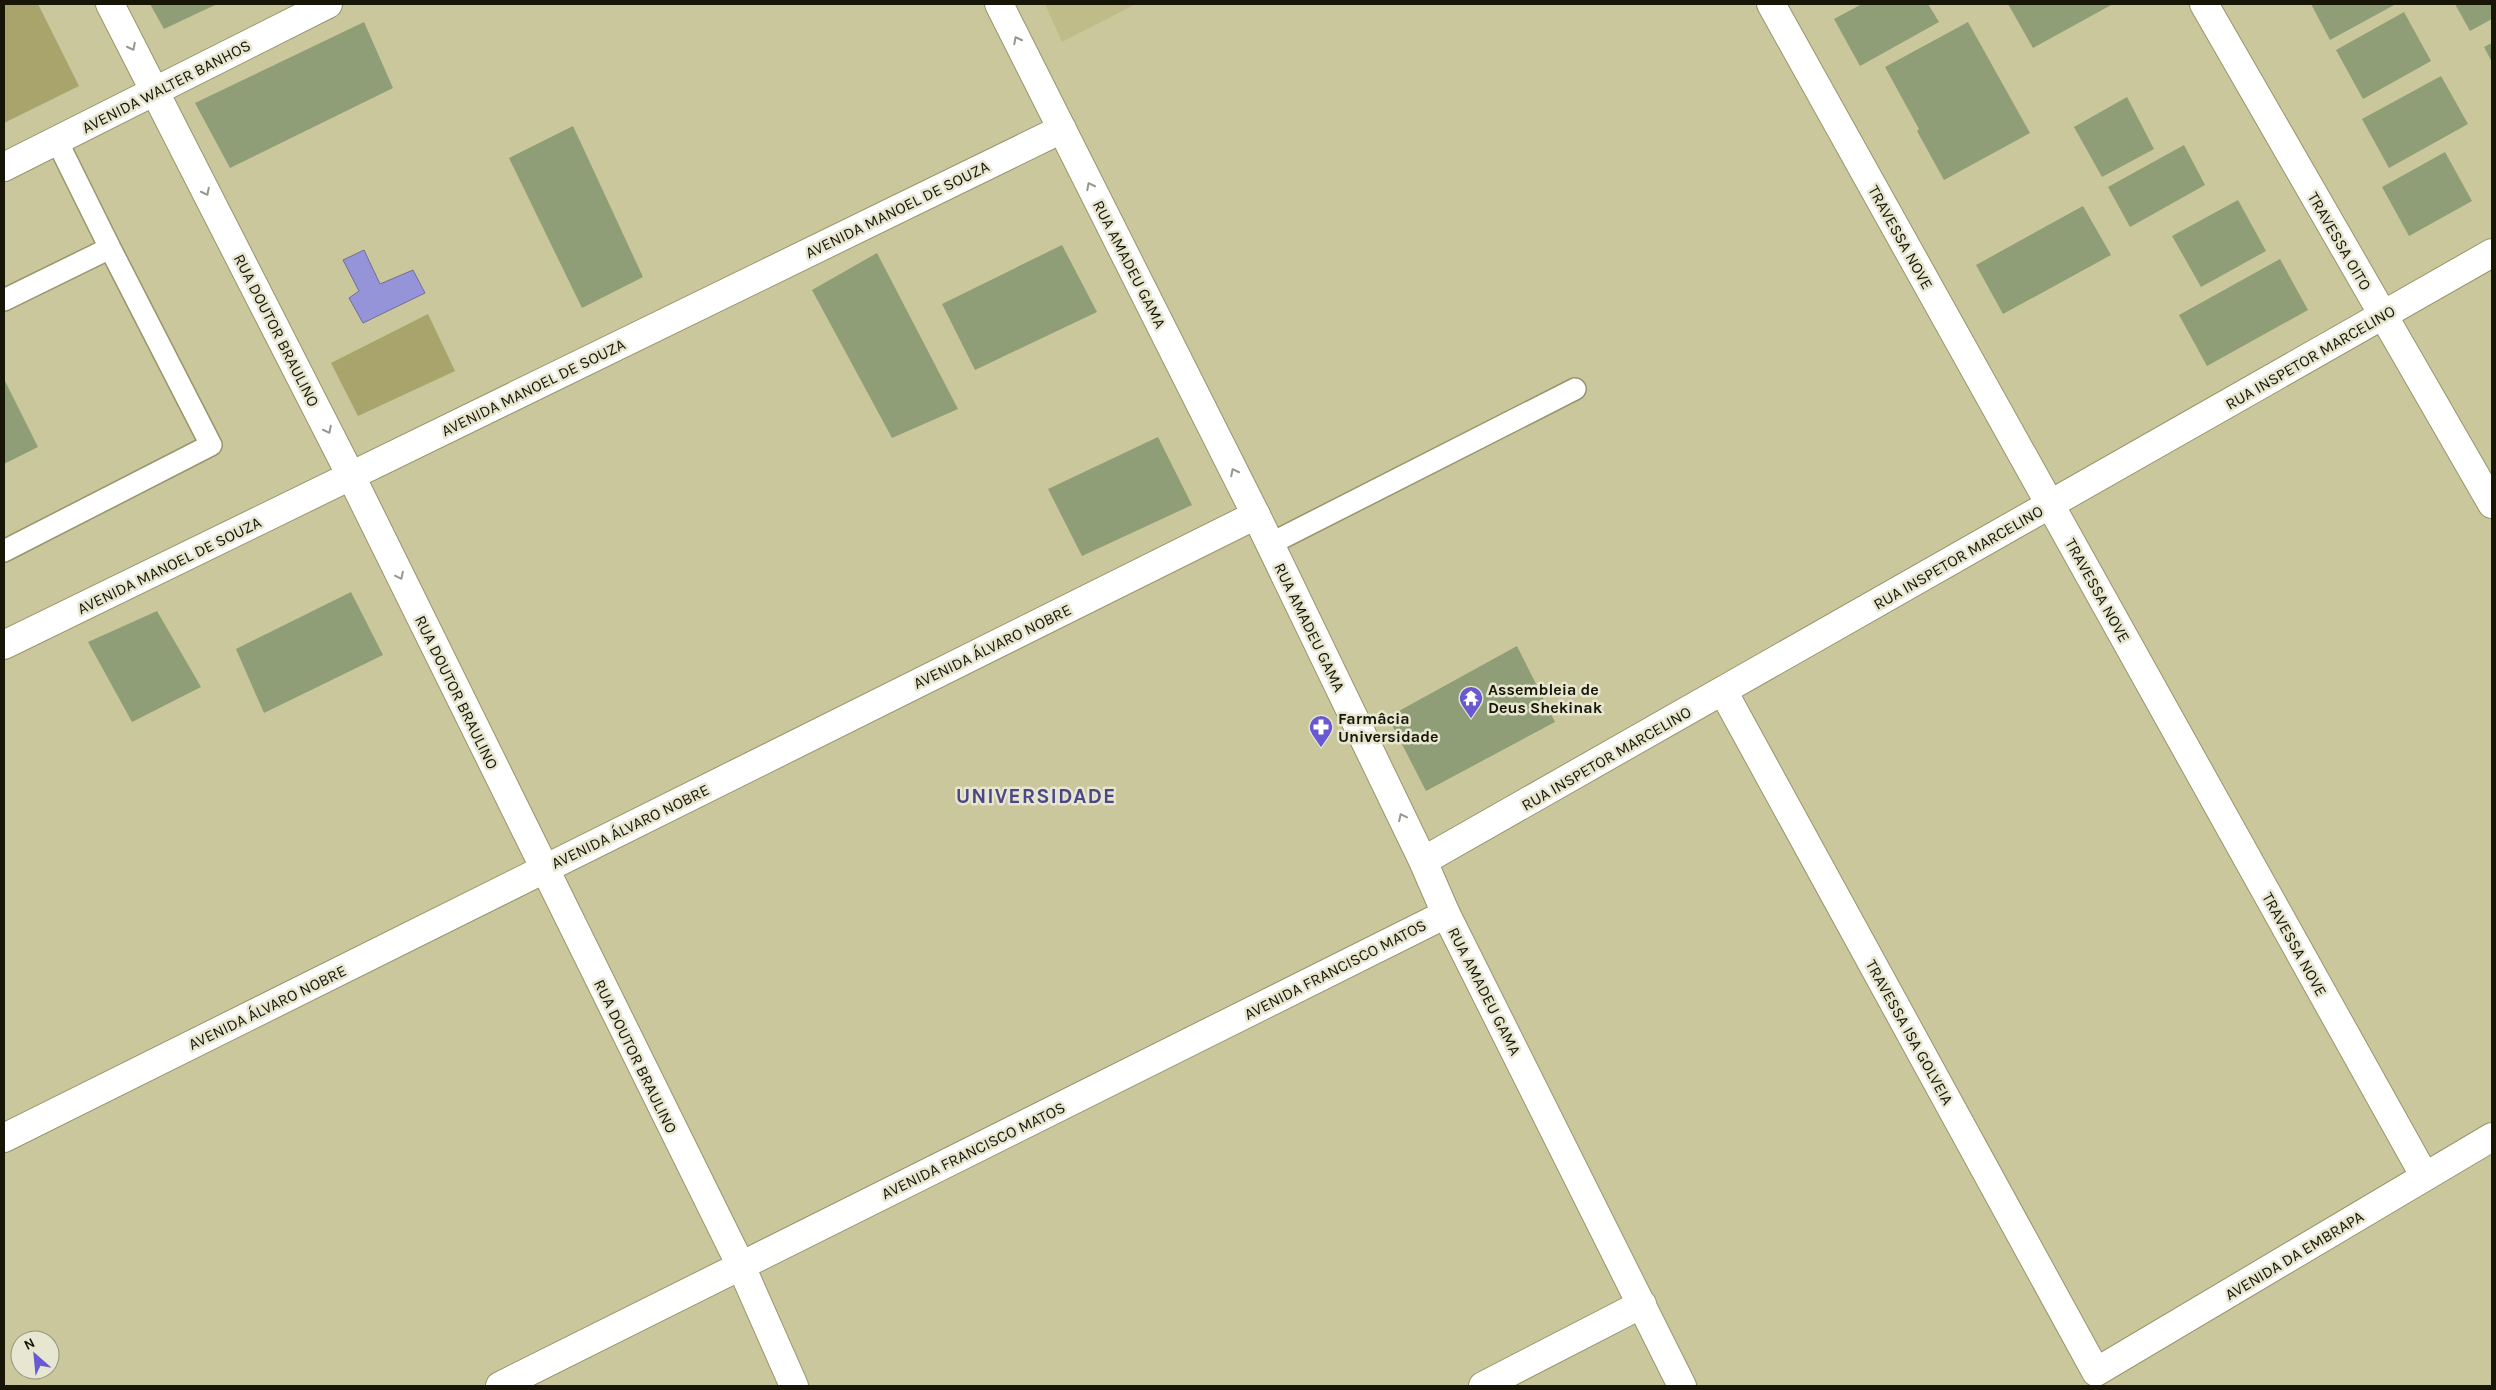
<svg xmlns="http://www.w3.org/2000/svg" width="2496" height="1390" viewBox="0 0 2496 1390" font-family="Karla,sans-serif">
<style>
.built{fill:#c0bc8a}
.green{fill:#a8a46c}
.water{fill:#9594d8;stroke:#6f6e99}
.building{fill:#8f9e76}
.lines{fill:none;stroke-linecap:round;stroke-linejoin:round}
.lane-casing{stroke:#98956c;stroke-width:24}
.street-casing{stroke:#98956c;stroke-width:30}
.secondary-casing{stroke:#98956c;stroke-width:30}
.lane{stroke:#fff;stroke-width:21}
.street{stroke:#fff;stroke-width:28}
.secondary{stroke:#fff;stroke-width:28}
.oneway{stroke:#97968f}
.labels{text-anchor:middle;stroke-width:5;stroke-linejoin:round;paint-order:stroke}
.street-label{font-size:16px;fill:#171606;stroke:#e7e6d0}
.poi-label{font-size:16px;font-weight:bold;fill:#171606;stroke:#e7e6d0;text-anchor:start}
.district-label{font-size:21px;font-weight:bold;letter-spacing:1px;fill:#4b4785;stroke:#e7e6d0}
</style>
<rect width="100%" height="100%" fill="#cac79c"/>
<path class="built" d="M1045,4H1136L1062,42Z"/>
<path class="green" d="M4,4H38L79,86L4,123Z
M428,314L455,371L358,416L331,363Z"/>
<path class="water" d="M364,250L380,284L413,270L425,293L363,323L349,298L359,291L343,260Z"/>
<path class="building" d="M150,4H217L164,29Z
M1862,4H1928L1939,22L1860,66L1834,19Z
M2008,4H2113L2033,48Z
M2311,4H2396L2330,40Z
M2455,4H2492V19L2470,31Z
M2404,12L2431,61L2363,99L2336,50Z
M364,22L393,88L230,168L195,103Z
M1968,22L2030,133L1944,180L1917,131L1919,129L1885,67Z
M2492,43V62L2484,47Z
M2441,76L2468,124L2389,168L2362,119Z
M2127,97L2154,149L2102,177L2074,127Z
M573,126L643,277L582,308L509,158Z
M2184,145L2205,185L2130,227L2108,187Z
M2445,152L2472,201L2409,236L2382,187Z
M2238,200L2266,251L2201,287L2172,236Z
M2083,206L2111,255L2003,314L1976,265Z
M1062,245L1097,312L975,370L942,304Z
M877,253L958,409L892,438L812,290Z
M2280,259L2308,310L2207,366L2179,315Z
M4,379L38,447L4,464Z
M1158,437L1192,505L1082,556L1048,489Z
M351,592L383,655L264,713L236,649Z
M157,611L201,687L132,722L88,642Z
M1517,646L1555,722L1426,791L1388,717Z"/>
<g class="lines">
<g class="lane-casing">
<path id="lane" d="M4,300L110,248L57,141
M1270,544L1575,389
M4,551L211,445L110,248"/>
</g>
<g class="street-casing">
<path id="street" d="M1771,4L2425,1177
M2204,4L2492,504
M4,167L328,4
M4,645L1062,129
M1723,691L2096,1372
M1446,914L1682,1386
M4,1138L1256,515
M741,1266L794,1386
M2096,1372L2492,1137
M1483,1386L1642,1304"/>
</g>
<g class="secondary-casing">
<path id="secondary" d="M110,4L351,476L741,1266
M1423,861L2492,253
M500,1386L1446,914L1423,861L1256,515L999,4"/>
</g>
<use href="#lane" class="lane"/>
<use href="#street" class="street"/>
<use href="#secondary" class="secondary"/>
</g>
<defs><path id="oneway-chevron" d="M-2-3.5L2.5 0L-2 3.5" fill="none" stroke-width="1.6" stroke-linecap="round" stroke-linejoin="round" transform="scale(1.25)"/></defs>
<g class="oneway">
<use href="#oneway-chevron" transform="translate(1017 40) rotate(-117)"/>
<use href="#oneway-chevron" transform="translate(132 47) rotate(63)"/>
<use href="#oneway-chevron" transform="translate(1090 186) rotate(-117)"/>
<use href="#oneway-chevron" transform="translate(206 192) rotate(63)"/>
<use href="#oneway-chevron" transform="translate(328 430) rotate(63)"/>
<use href="#oneway-chevron" transform="translate(1234 472) rotate(-117)"/>
<use href="#oneway-chevron" transform="translate(400 576) rotate(64)"/>
<use href="#oneway-chevron" transform="translate(1402 817) rotate(-116)"/>
</g>
<defs>
<g id="temple-pin" transform="scale(1.25)"><path d="M0 17L-7.5 6A9.5 9.5 0 1 1 7.5 6Z" fill="#6858d1" stroke="#e7e6d0"/><path d="M0-6L5-2H3V0L6.5 2.5H4V6H1.5V3h-3V6H-4V2.5H-6.5L-3 0V-2H-5Z" fill="#fff"/></g>
<g id="pharmacy-pin" transform="scale(1.25)"><path d="M0 17L-7.5 6A9.5 9.5 0 1 1 7.5 6Z" fill="#6858d1" stroke="#e7e6d0"/><path d="M-2-6h4v4h4v4h-4v4h-4v-4h-4v-4h4Z" fill="#fff"/></g>
</defs>
<g fill-rule="evenodd">
<use href="#temple-pin" x="1471" y="698"/>
<use href="#pharmacy-pin" x="1321" y="727"/>
</g>
<g class="labels">
<g class="street-label">
<text transform="translate(166 86) rotate(-27)" y="6">AVENIDA WALTER BANHOS</text>
<text transform="translate(897 209) rotate(-26)" y="6">AVENIDA MANOEL DE SOUZA</text>
<text transform="translate(1901 237) rotate(61)" y="6">TRAVESSA NOVE</text>
<text transform="translate(2340 241) rotate(60)" y="6">TRAVESSA OITO</text>
<text transform="translate(1130 264) rotate(63)" y="6">RUA AMADEU GAMA</text>
<text transform="translate(277 330) rotate(63)" y="6">RUA DOUTOR BRAULINO</text>
<text transform="translate(2310 357) rotate(-30)" y="6">RUA INSPETOR MARCELINO</text>
<text transform="translate(533 387) rotate(-26)" y="6">AVENIDA MANOEL DE SOUZA</text>
<text transform="translate(1958 557) rotate(-30)" y="6">RUA INSPETOR MARCELINO</text>
<text transform="translate(169 565) rotate(-26)" y="6">AVENIDA MANOEL DE SOUZA</text>
<text transform="translate(2098 590) rotate(61)" y="6">TRAVESSA NOVE</text>
<text transform="translate(1310 627) rotate(64)" y="6">RUA AMADEU GAMA</text>
<text transform="translate(992 646) rotate(-26)" y="6">AVENIDA ÁLVARO NOBRE</text>
<text transform="translate(457 692) rotate(64)" y="6">RUA DOUTOR BRAULINO</text>
<text transform="translate(1606 758) rotate(-30)" y="6">RUA INSPETOR MARCELINO</text>
<text transform="translate(630 826) rotate(-26)" y="6">AVENIDA ÁLVARO NOBRE</text>
<text transform="translate(2295 944) rotate(61)" y="6">TRAVESSA NOVE</text>
<text transform="translate(1335 969) rotate(-27)" y="6">AVENIDA FRANCISCO MATOS</text>
<text transform="translate(1485 991) rotate(63)" y="6">RUA AMADEU GAMA</text>
<text transform="translate(267 1007) rotate(-26)" y="6">AVENIDA ÁLVARO NOBRE</text>
<text transform="translate(1910 1032) rotate(61)" y="6">TRAVESSA ISA GOLVEIA</text>
<text transform="translate(636 1056) rotate(64)" y="6">RUA DOUTOR BRAULINO</text>
<text transform="translate(973 1150) rotate(-26)" y="6">AVENIDA FRANCISCO MATOS</text>
<text transform="translate(2294 1255) rotate(-31)" y="6">AVENIDA DA EMBRAPA</text>
</g>
<g class="poi-label">
<text x="1488" y="695">Assembleia de<tspan x="1488" dy="18">Deus Shekinak</tspan></text>
<text x="1338" y="724">Farmâcia<tspan x="1338" dy="18">Universidade</tspan></text>
</g>
<g class="district-label">
<text x="1036" y="803">UNIVERSIDADE</text>
</g>
</g>
<rect width="2496" height="1390" fill="none" stroke="#171606" stroke-width="10"/>
<g transform="translate(35 1355) rotate(333)"><circle r="24" fill="#e7e6d0" stroke="#94937f"/>
<path d="M0-4L9 19L0 12L-9 19Z" fill="#6858d1"/>
<text y="-8" font-size="14" font-weight="bold" text-anchor="middle" fill="#171606">N</text>
</g>
</svg>
